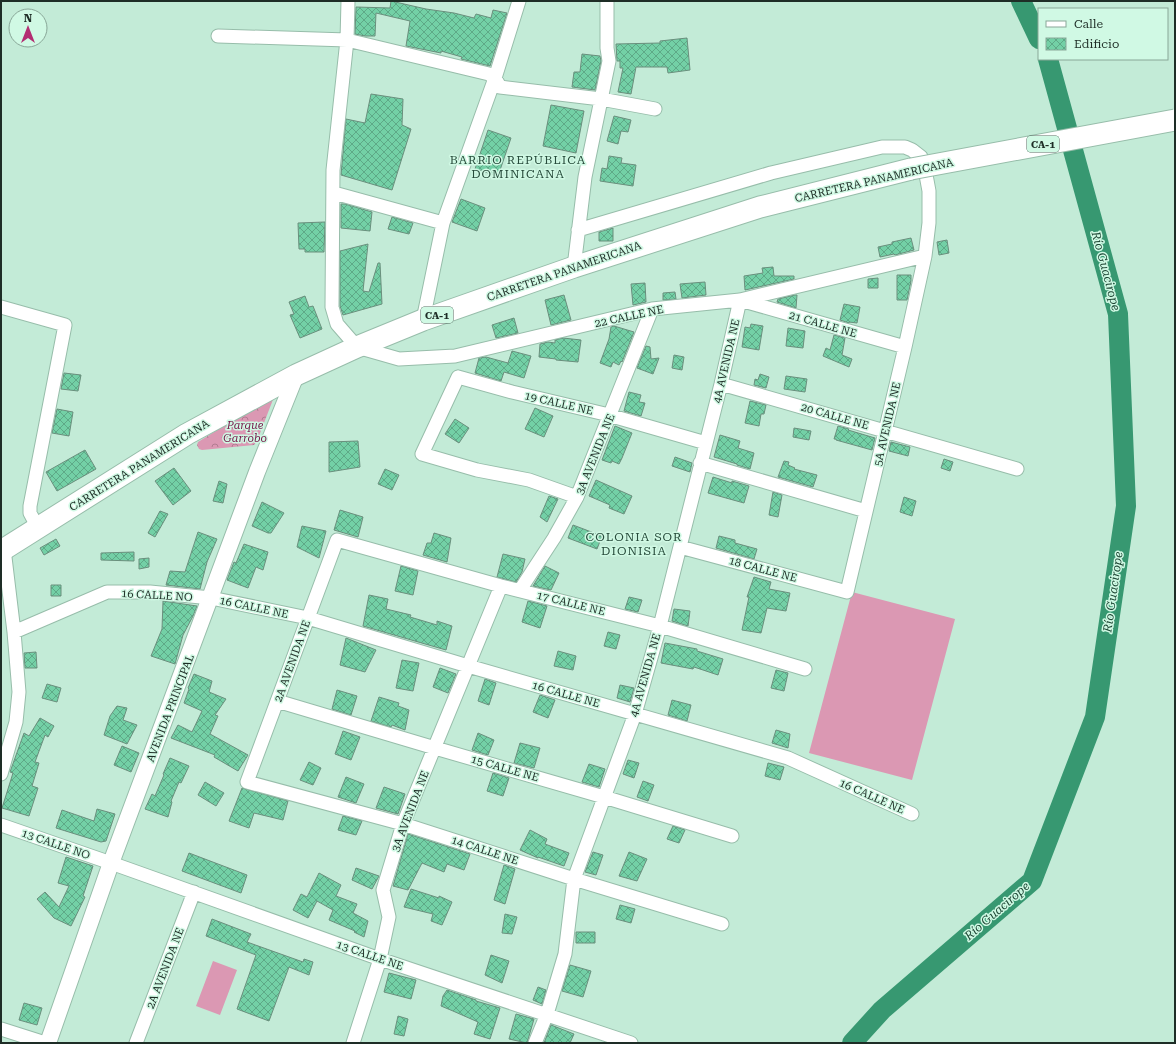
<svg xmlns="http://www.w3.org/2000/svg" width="1176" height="1044" viewBox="0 0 1176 1044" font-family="'Roboto Serif',serif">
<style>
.park{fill:url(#park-crowns)}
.pitch{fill:#db98b3}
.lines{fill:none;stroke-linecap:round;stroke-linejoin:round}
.river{stroke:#379871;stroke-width:20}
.building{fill:url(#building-cross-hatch);stroke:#6a8f7d}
.minor-casing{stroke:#97bdaa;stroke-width:15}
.tertiary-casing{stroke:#97bdaa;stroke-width:18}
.trunk-casing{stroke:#97bdaa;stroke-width:23}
.minor{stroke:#fff;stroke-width:13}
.tertiary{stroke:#fff;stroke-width:16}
.trunk{stroke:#fff;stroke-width:21}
.trunk-bridge-casing{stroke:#97bdaa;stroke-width:23;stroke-linecap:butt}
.trunk-bridge{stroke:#fff;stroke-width:21}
.labels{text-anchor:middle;stroke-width:3;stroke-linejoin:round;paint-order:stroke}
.shield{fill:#d0f9e4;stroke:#536a5f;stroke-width:1}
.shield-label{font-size:10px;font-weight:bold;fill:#1e2d26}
.street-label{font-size:11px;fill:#1e2d26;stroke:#d0f9e4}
.park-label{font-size:11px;font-style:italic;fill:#771649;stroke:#d0f9e4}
.neighbourhood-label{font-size:12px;letter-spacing:1px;fill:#274b3b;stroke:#d0f9e4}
.water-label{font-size:12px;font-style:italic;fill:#1e4735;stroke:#d0f9e4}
</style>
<defs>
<pattern id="park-crowns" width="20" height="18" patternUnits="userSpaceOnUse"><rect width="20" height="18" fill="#db98b3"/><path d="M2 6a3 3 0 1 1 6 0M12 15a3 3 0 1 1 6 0" fill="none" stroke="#b17c91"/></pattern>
<pattern id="building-cross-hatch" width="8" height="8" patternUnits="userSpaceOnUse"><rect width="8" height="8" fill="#73d0a6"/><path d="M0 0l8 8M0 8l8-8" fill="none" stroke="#5ea987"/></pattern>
</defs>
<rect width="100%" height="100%" fill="#c3ebd7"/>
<path class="park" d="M272,396L274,397L257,441L254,445L202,450L199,449L197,445L198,442Z"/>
<path class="pitch" d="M852,592L955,619L912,780L809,753Z
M213,961L237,970L220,1015L196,1006Z"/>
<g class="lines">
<path class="river" d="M1021,1L1039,39
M852,1043L882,1010L1032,881L1095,717L1126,506L1118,314L1048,59"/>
</g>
<path class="building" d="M391,1L426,9L454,13L474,18L476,14L491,18L493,10L507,13L490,66L461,59L462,57L441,51V53L406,46L410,21L376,13L375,36H365L355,34L356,7L390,8Z
M687,38L690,70L668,73L667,67H636L631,94L618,92L623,68H620V61H617L616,44L660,43V41Z
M582,54L600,56L601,61L595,90L572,87L574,72H580Z
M371,94L403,99L402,125L411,129L392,190L341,175L346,119L365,123Z
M551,105L584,111L576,153L543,146Z
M614,116L631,120L628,132L621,131L618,144L607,141Z
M488,130L511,138L498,176L475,169Z
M609,156L622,158L621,163L636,165L633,186L600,181L602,168L607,169Z
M461,199L485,208L477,231L452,222Z
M341,204H345L372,212L370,231L341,228Z
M392,217L413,223L409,234L388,229Z
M325,222L324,252H305V249H299L298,223Z
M613,228V241H599V232Z
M911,238L914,250L895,255L894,254L880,257L878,247L892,244V242Z
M947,240L949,253L939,255L937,242Z
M368,244L363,291L369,292L378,263H380L382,304L343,315L340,306V251Z
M773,267L774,276H794V279L745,290L744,276L763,273L762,268Z
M897,275H911V281L907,300H897Z
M878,278V288H868V279Z
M705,282L706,295L682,298L680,284Z
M645,283L646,302L633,305L631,284Z
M675,292L676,299L663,300V293Z
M564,295L571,320L551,325L545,300Z
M795,295H797L796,308L777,302L778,299Z
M305,296L309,307L313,306L322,329L300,338L290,315L294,314L289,302Z
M844,304L860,307L857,323L849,322V323L840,320Z
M514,318L518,333L496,338L492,325Z
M751,324L763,326L759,350L742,347L745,327L750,328Z
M614,326L634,332L622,362L621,361L619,365L613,362L611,367L600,363L609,339L611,327Z
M788,328L805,331L803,348L786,346Z
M834,335L845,338L842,355L852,359L849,367L823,356L826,348L830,350Z
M563,338L581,340L578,362L556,360V359L539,357L540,344L548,342L555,343V340Z
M646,346L650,347L651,359L659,358L653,374L637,368Z
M512,351L531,356L524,378L504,372L501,381L475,373L479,358L486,357L508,363Z
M674,355L684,357L682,370L672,368Z
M64,373L81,375L78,391L61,389Z
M760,374L769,377L766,388L754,385L755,379L758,380Z
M786,376L807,379L805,392L784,389Z
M629,392L641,395L639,402L645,403L641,416L624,411Z
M750,401L766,405L764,414H761L759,426L745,423Z
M535,408L553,416L544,437L525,429Z
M57,409L73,412L69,436L52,433Z
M455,419L469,428L459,443L445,434Z
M615,426L632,433L622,458L619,464L612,461L611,463L602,460Z
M838,426L849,429L848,430L875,438L872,450L836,440V439H834Z
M794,428L811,431L809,440L793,437Z
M720,435L740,441L738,448L754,453L750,469L737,465V464L714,457Z
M358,441L360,467L329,472V442Z
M891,442L910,447L908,456L889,451Z
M85,450L96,469L57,491L46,472Z
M675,457L692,463L690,472L672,466Z
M944,459L953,462L950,471L941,468Z
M784,461L789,462L788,465L795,468L794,469L817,475L813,487L778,477Z
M174,468L191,491L173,505L155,481Z
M385,469L399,475L392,490L378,484Z
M713,477L732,483V481L749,486L744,503L708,493Z
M596,480L632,496L624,514L609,508L610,505L589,496Z
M219,481L227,484L223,503L213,501Z
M773,492L782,495L778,517L769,515Z
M549,496L558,499L547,522L540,517Z
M904,497L916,501L912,516L900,512Z
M262,502L284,513L271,533H268L252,526Z
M340,510L363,517L358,537L334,530Z
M160,511L168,514L155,537L148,533Z
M573,525L602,536L597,549L568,538Z
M302,526L326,531L319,558L297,547Z
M198,532L217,539L207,562L200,589L166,585L170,571L185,572Z
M434,533L451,538L447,562L423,555L427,543H431Z
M719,536L735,540V543L757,549L754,559L716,548Z
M56,539L60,546L44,555L40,548Z
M244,544L268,552L263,570L256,567L248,588L227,580L234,562L236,563Z
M134,552V561L101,560V553Z
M503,554L525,559L522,572L516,582L497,577Z
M149,558V567L139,569V559Z
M401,566L418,571L413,595L395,591Z
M545,566L559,573L551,590L533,586Z
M754,577L771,582L769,589L790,593L786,611L767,608L761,633L742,630L749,597H747Z
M51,585H61V596H51Z
M369,595L388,599L386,609L411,615L410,617L437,625V621L452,626L446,650L363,626Z
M629,597L642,600L638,612L625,609Z
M163,601L197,606L193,616L183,635L175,664L151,656L162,629Z
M528,601L547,606L540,628L522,622Z
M674,609L690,611L688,626L672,621Z
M608,632L620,635L616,649L604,646Z
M346,638L376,650L365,672L340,665Z
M665,643L697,649V651L723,659L718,675L694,667L693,669L661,663Z
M558,651L576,656L573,670L554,666Z
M36,652L37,668H25L24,653Z
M402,660L419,663L413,691L396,688Z
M440,668L456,674L448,693L433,687Z
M776,670L788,673L784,691L771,688Z
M194,674L212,681L209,692L226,699L215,715L218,716L210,734L248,755L238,771L214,757L215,755L171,738L178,725L192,732L202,711L184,703L189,689L188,688Z
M485,679L496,683L489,705L478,701Z
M47,684L61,688L57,702L42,698Z
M620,685L634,688L630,702L617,698Z
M337,690L357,696L351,715L332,709Z
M540,695L555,700L548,718L533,712Z
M379,697L399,703L398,706L409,710L405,730L392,725L391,727L371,721Z
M672,700L691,705L687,721L668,715Z
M117,706L127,708L123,720L137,725L127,744L104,735L110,716Z
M40,718L54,726L48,737L45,735L35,762L39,763L32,786L38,788L29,816L2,808L13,773L10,772L24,733L29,736Z
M776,730L790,734L788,748L772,743Z
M343,731L360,737L351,760L335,754Z
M478,733L494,740L488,755L472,750Z
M520,743L540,748L534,768L514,763Z
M122,746L139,753L131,772L114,765Z
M170,758L189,766L181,783L179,782L171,801L172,802L168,817L145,809L152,794L155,796L164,775L163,774Z
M628,760L639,763L634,778L623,774Z
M309,762L321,768L313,785L300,780Z
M768,763L784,767L780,780L765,776Z
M589,764L605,769L599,787L582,782Z
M493,773L509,778L503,796L487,791Z
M346,777L364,784L356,803L338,797Z
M643,781L654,785L648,801L637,797Z
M205,782L224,793L216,806L198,795Z
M384,787L405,794L398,814L376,808Z
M242,788L288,801L283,820L254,813L249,828L229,821Z
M97,809L115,814L106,841L101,842L56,828L62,810L94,821Z
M343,816L362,821L356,835L338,830Z
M673,826L685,830L679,843L667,839Z
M530,830L547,839L545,844L569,853L564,866L538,857V858L520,850Z
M408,834L470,854L464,870L447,864L444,872L422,863L408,890L393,886Z
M593,852L603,855L596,875L585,872Z
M629,852L647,859L637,881L619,876Z
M189,853L247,875L241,893L182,871Z
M66,857L93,866L83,896L85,897L71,926L54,918L37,899L45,892L59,907L69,886L58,883Z
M504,865L515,869L505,904L494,900Z
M356,868L379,876L372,889L352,880Z
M319,873L341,885L336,896L357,904L353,913L368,921L364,937L354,932L355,931L329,920L333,910L317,901L308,918L293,910L301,894L307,897Z
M411,889L439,898V896L452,902L442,925L431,921L433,914L404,907Z
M620,905L635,909L631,923L616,919Z
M505,914L517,917L512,934L502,933Z
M212,919L251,934L247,942L303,962L304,959L313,962L309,975L289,967L269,1021L237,1009L256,955L206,936Z
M576,932H595V943H576Z
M491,955L509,961L502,983L485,975Z
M570,965L591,971L583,997L562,991Z
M389,973L416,980L411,999L384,992Z
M538,987L546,990L542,1004L533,1000Z
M447,990L476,1000V1001L500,1008L490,1039L474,1034L478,1022L453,1011L441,1006L443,996Z
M24,1003L42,1008L37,1025L19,1020Z
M516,1014L534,1019L527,1043L509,1039Z
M398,1016L408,1019L404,1036L394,1034Z
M551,1025L574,1034L570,1043H544Z"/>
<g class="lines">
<g class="minor-casing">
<path id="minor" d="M348,1L347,40L333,170L332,307L337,324L357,347L399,359L455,356L652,309L740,300L925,256
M218,36L347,40L489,74L495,78L500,87L601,99L655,109
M334,193L443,223
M578,230L771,173L882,147H905L912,150L921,157L924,164L929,191V223L925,256L905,347L847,592L680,547
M574,267L585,177L609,61L607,48V1
M1,307L65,325L30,506V513L38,528
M423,320L443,223L495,78L519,1
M458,377L512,392L605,414L706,443
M458,377L422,454L477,470L529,480L577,497
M721,384L1017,469
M700,463L866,511
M520,590L554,538L577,497L652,309
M14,632L107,592H150L211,598L308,618L468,666L788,758L912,814
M277,701L435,748L604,797L732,836
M1,774L16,722L19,692L14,632L4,549
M1,825L111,863L380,959L631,1043
M722,924L574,879L403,824L247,782L337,540L501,586L660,626L805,669
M1,1029L45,1043
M136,1043L194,892
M353,1043L380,959L389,917L383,890L403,824L501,586
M535,1043L547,1014L565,954L574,879L635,714L660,626L721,384L740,300L905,347"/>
</g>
<g class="tertiary-casing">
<path id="tertiary" d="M48,1043L111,863L257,472L296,375"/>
</g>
<g class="trunk-casing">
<path id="trunk" d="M1,551L187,434L296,375L357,347L423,320L574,267L760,207L911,169"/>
</g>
<use href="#minor" class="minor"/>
<use href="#tertiary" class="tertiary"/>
<use href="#trunk" class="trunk"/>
<g class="trunk-bridge-casing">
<path id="trunk-bridge" d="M911,169L1175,120"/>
</g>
<use href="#trunk-bridge" class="trunk-bridge"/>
</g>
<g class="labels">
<g class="shield">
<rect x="1027" y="136" width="32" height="16" rx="3"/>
<rect x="421" y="307" width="32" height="16" rx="3"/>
</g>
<g class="shield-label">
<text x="1043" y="148">CA-1</text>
<text x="437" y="319">CA-1</text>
</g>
<g class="street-label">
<text transform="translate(874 180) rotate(-13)" y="4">CARRETERA PANAMERICANA</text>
<text transform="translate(564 271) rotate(-19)" y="4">CARRETERA PANAMERICANA</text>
<text transform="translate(629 316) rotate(-12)" y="4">22 CALLE NE</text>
<text transform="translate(823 324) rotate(16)" y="4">21 CALLE NE</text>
<text transform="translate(726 361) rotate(-77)" y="4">4A AVENIDA NE</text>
<text transform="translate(559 403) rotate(13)" y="4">19 CALLE NE</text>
<text transform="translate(835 416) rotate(16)" y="4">20 CALLE NE</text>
<text transform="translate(887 424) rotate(-77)" y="4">5A AVENIDA NE</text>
<text transform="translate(595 454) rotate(-68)" y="4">3A AVENIDA NE</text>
<text transform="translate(139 465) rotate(-32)" y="4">CARRETERA PANAMERICANA</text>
<text transform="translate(763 569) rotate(15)" y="4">18 CALLE NE</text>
<text transform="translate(157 595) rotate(3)" y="4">16 CALLE NO</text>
<text transform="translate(571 603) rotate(14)" y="4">17 CALLE NE</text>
<text transform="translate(254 607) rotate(12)" y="4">16 CALLE NE</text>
<text transform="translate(292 661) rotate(-70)" y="4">2A AVENIDA NE</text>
<text transform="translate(645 675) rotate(-74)" y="4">4A AVENIDA NE</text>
<text transform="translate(566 694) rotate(16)" y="4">16 CALLE NE</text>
<text transform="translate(170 708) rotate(-69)" y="4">AVENIDA PRINCIPAL</text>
<text transform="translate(505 768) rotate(16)" y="4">15 CALLE NE</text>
<text transform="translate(872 796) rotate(24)" y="4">16 CALLE NE</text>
<text transform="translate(410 811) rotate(-69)" y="4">3A AVENIDA NE</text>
<text transform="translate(56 844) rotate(19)" y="4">13 CALLE NO</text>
<text transform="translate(485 850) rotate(18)" y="4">14 CALLE NE</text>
<text transform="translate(370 955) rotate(19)" y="4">13 CALLE NE</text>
<text transform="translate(165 968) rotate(-69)" y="4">2A AVENIDA NE</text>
</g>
<g class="park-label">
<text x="245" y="429">Parque<tspan x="245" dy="13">Garrobo</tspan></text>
</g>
<g class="neighbourhood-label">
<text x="518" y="164">BARRIO REPÚBLICA<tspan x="518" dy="14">DOMINICANA</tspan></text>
<text x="634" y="541">COLONIA SOR<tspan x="634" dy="14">DIONISIA</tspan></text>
</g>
<g class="water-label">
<text transform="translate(1106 271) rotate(75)" y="4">Río Guacirope</text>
<text transform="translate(1113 592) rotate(-82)" y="4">Río Guacirope</text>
<text transform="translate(997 911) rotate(-41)" y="4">Río Guacirope</text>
</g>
</g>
<rect width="1176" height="1044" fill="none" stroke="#1e2d26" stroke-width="4"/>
<rect x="1038" y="8" width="130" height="52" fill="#d0f9e4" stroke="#89a798"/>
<rect x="1046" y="21" width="20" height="6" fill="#ffffff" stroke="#89a798"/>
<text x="1074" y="28" font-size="12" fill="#1e2d26">Calle</text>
<rect x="1046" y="38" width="20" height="12" fill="url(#building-cross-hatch)" stroke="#89a798"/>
<text x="1074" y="48" font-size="12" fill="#1e2d26">Edificio</text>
<g transform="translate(28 28)"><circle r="19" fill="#d0f9e4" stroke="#89a798"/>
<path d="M0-3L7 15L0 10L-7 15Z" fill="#b32d72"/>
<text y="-6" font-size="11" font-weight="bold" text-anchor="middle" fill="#1e2d26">N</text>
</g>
</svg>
